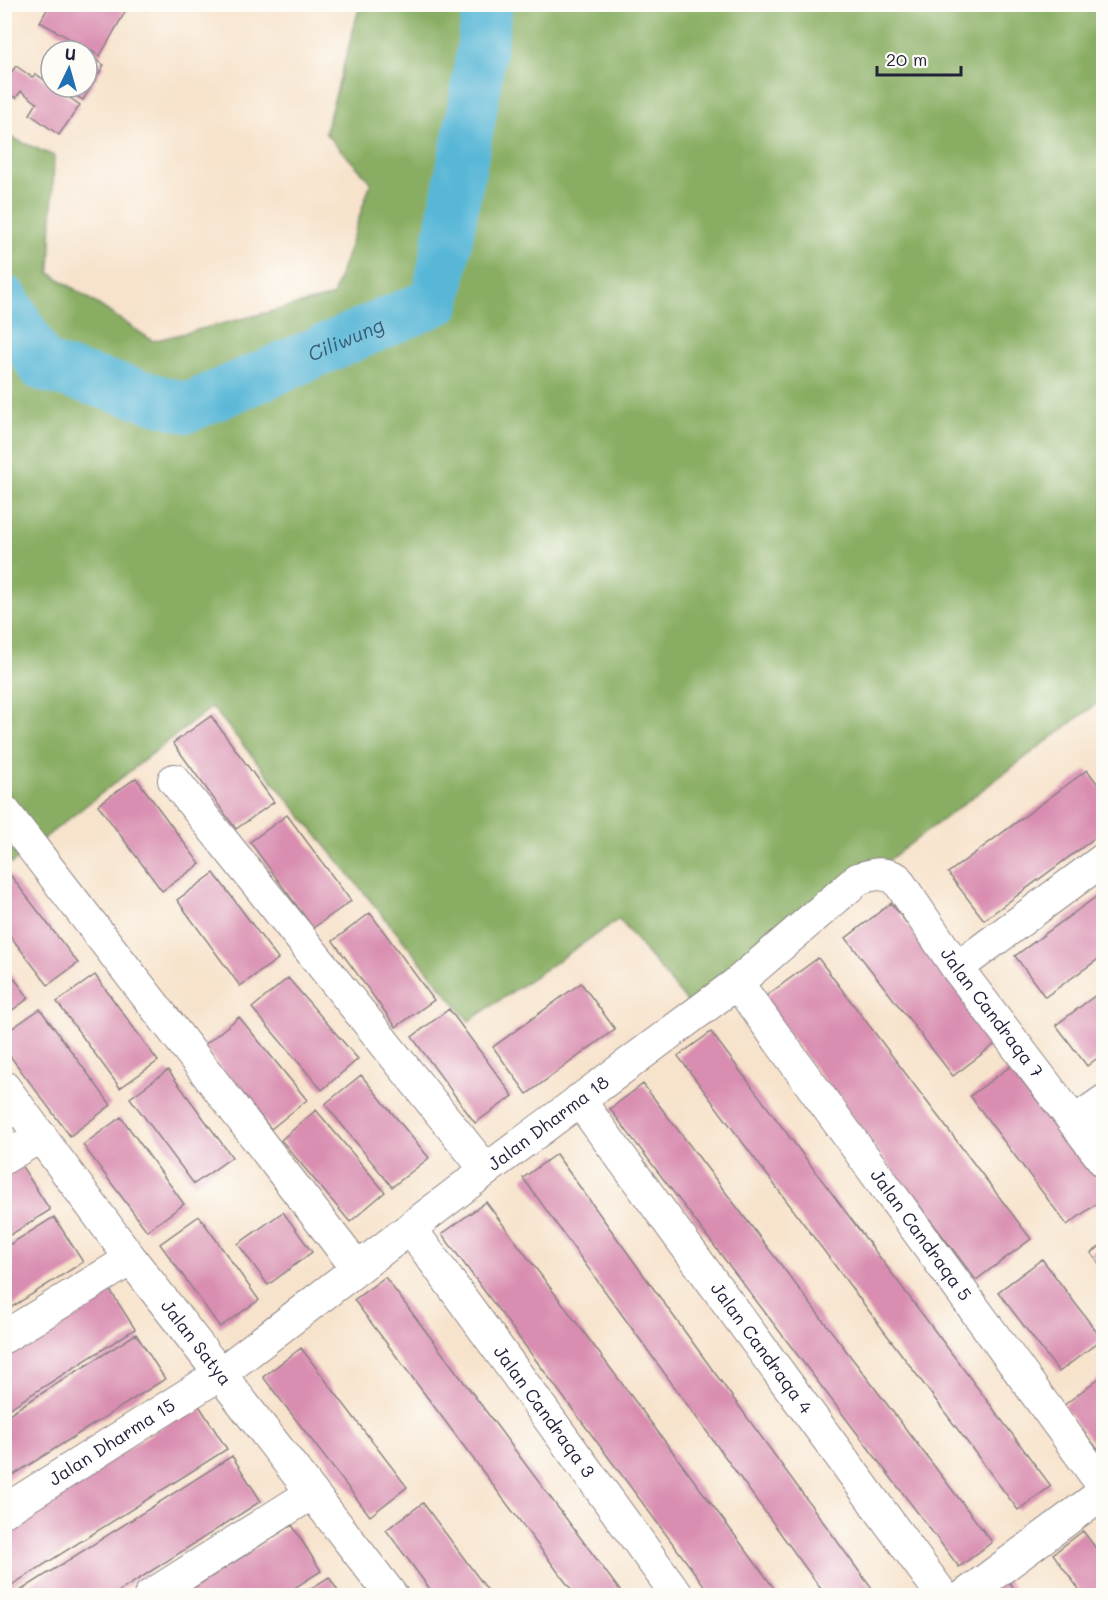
<svg xmlns="http://www.w3.org/2000/svg" width="1108" height="1600" viewBox="0 0 1108 1600" font-family="Mali,sans-serif">
<style>
.forest{fill:#89ae64;stroke:#566850;stroke-width:1.5}
.lines{fill:none;stroke-linecap:round;stroke-linejoin:round}
.river{stroke:#59b7d7;stroke-width:50}
.building{fill:#d98db0}
.street-casing{stroke:#8c8284;stroke-width:34}
.street{stroke:#fff;stroke-width:32}
.labels{text-anchor:middle;stroke-width:4.5;stroke-linejoin:round;paint-order:stroke}
.street-label{font-size:18px;fill:#22223b;stroke:#fdfcf7}
.water-label{font-size:20px;font-style:italic;fill:#385e79;stroke:#fdfcf7}
</style>
<rect width="100%" height="100%" fill="#fdfcf7"/>
<filter id="ink" filterUnits="userSpaceOnUse"><feTurbulence type="fractalNoise" baseFrequency=".0167" numOctaves="2"/><feDisplacementMap in="SourceGraphic" scale="12" xChannelSelector="R" yChannelSelector="G"/><feConvolveMatrix kernelMatrix="1 2 1 2 8 2 1 2 1" color-interpolation-filters="sRGB"/></filter>
<filter id="wash" filterUnits="userSpaceOnUse"><feTurbulence type="fractalNoise" baseFrequency=".008" numOctaves="4" result="noise"/><feDisplacementMap in="SourceGraphic" scale="24" xChannelSelector="R" yChannelSelector="G"/><feGaussianBlur stdDeviation="1.35" result="paint"/><feColorMatrix in="noise" values="0 0 0 0 0 0 0 0 0 0 0 0 0 0 0 0 0 1.4 0 .05"/><feComposite in="paint" operator="in"/></filter>
<g filter="url(#wash)">
<rect width="100%" height="100%" fill="#f7e3cc"/>
<path class="forest" d="M360,5H1103V699L692,1008L619,919L469,1021L212,707L11,864L5,856V135L54,156L50,273L153,341L333,296L371,182L325,133Z"/>
<g class="lines">
<path class="river" id="s1" d="M4,300L42,366L187,408L436,301L473,106L488,4"/>
</g>
<g id="blocks">
<path class="building" d="M50,4H111L125,12L100,56L40,22Z
M136,4H150L147,10Z
M71,46L80,51H68Z
M51,50V66L44,62Z
M87,55L104,65L83,100L61,87H87Z
M16,66L32,77L36,74L51,85V87H54L80,105L59,135L30,114L37,103L21,91L16,98L4,90V82Z
M211,716L274,802L236,829L173,743Z
M1087,770L1104,792V831L984,920L948,873Z
M136,778L200,864L162,891L98,805Z
M287,815L351,901L313,928L250,842Z
M4,867L78,963L48,985L4,928Z
M214,873L278,959L240,986L177,900Z
M1104,891V955L1045,997L1015,956Z
M891,903L999,1041L953,1076L846,938Z
M370,913L434,1000L396,1027L333,941Z
M818,958L1031,1239L976,1280L762,999Z
M4,965L29,998L4,1016Z
M95,975L158,1061L120,1088L57,1002Z
M288,978L358,1059L322,1090L252,1008Z
M581,983L615,1029L527,1094L493,1047Z
M1104,989V1053L1087,1066L1056,1025Z
M40,1009L111,1105L70,1136L4,1048V1034Z
M449,1009L513,1096L475,1123L412,1037Z
M239,1017L307,1100L271,1129L203,1046Z
M711,1032L1051,1486L1018,1510L678,1056Z
M1011,1066L1104,1188V1198L1067,1225L970,1096Z
M168,1070L232,1157L194,1184L130,1098Z
M361,1075L429,1158L392,1187L325,1104Z
M643,1084L992,1542L959,1567L610,1109Z
M316,1110L385,1192L350,1222L281,1140Z
M121,1117L184,1204L147,1231L83,1145Z
M556,1154L640,1270L877,1596H826L607,1294L523,1178Z
M21,1165L50,1210L4,1239V1175Z
M486,1202L582,1330L780,1596H712L538,1363L442,1234Z
M283,1212L312,1252L268,1285L238,1244Z
M199,1216L259,1300L220,1327L160,1244Z
M54,1217L83,1262L4,1312V1248Z
M1104,1244V1270L1091,1253Z
M1042,1259L1102,1339L1059,1372L998,1292Z
M385,1277L479,1402L624,1596H576L448,1425L354,1300Z
M106,1284L135,1329L4,1412V1348Z
M136,1334L165,1379L4,1481V1417Z
M301,1348L407,1487L370,1516L263,1377Z
M1104,1374V1457L1063,1406Z
M198,1404L227,1449L4,1590V1527Z
M232,1456L261,1501L112,1596H12Z
M423,1503L492,1596H435L386,1530Z
M292,1525L321,1571L282,1596H181Z
M1083,1531L1104,1559V1596H1084L1053,1554Z
M329,1577L341,1596H299Z
M1006,1578L1020,1596H982Z"/>
</g>
</g>
<g filter="url(#ink)">
<use href="#blocks" fill-opacity="0" stroke="#8c8284" stroke-width="1.5"/>
<g class="lines">
<g class="street-casing">
<g id="street">
<path d="M174,780L486,1170"/>
<path d="M4,811L357,1268"/>
<path d="M957,968L1104,859"/>
<path id="s2" d="M737,983L1104,1487"/>
<path id="s3" d="M4,1087L131,1259L392,1596"/>
<path id="s4" d="M579,1100L943,1596"/>
<path d="M1074,1122L1104,1101"/>
<path d="M4,1158L41,1136"/>
<path id="s5" d="M411,1229L678,1596"/>
<path d="M4,1337L131,1259"/>
<path id="s6" d="M4,1511L220,1374L486,1170L737,983L858,879C873,874 881,872 896,878L957,968L1104,1161"/>
<path d="M150,1596L312,1493"/>
<path d="M964,1596L1104,1492"/>
</g>
</g>
<use href="#street" class="street"/>
</g>
</g>
<g class="labels">
<g class="street-label">
<text dy="6" stroke="none"><textPath href="#s6" startOffset="1268">Jalan Candraqa 7</textPath></text>
<text dy="6" stroke="none"><textPath href="#s6" startOffset="669">Jalan Dharma 18</textPath></text>
<text dy="6" stroke="none"><textPath href="#s2" startOffset="312">Jalan Candraqa 5</textPath></text>
<text dy="6" stroke="none"><textPath href="#s3" startOffset="320">Jalan Satya</textPath></text>
<text dy="6" stroke="none"><textPath href="#s4" startOffset="308">Jalan Candraqa 4</textPath></text>
<text dy="6" stroke="none"><textPath href="#s5" startOffset="226">Jalan Candraqa 3</textPath></text>
<text dy="6" stroke="none"><textPath href="#s6" startOffset="128">Jalan Dharma 15</textPath></text>
</g>
<g class="water-label">
<text dy="7" stroke="none"><textPath href="#s1" startOffset="400">Ciliwung</textPath></text>
</g>
</g>
<rect width="1108" height="1600" fill="none" stroke="#fdfcf7" stroke-width="24"/>
<g transform="translate(69 69) rotate(5)"><circle r="28" fill="#fdfcf7" stroke="#a5a5ac" stroke-width="1.5"/>
<path d="M0-4.5L10 22L0 15L-10 22Z" fill="#1f6fb2"/>
<text y="-9" font-size="16" font-weight="bold" text-anchor="middle" fill="#22223b">U</text>
</g>
<path d="M877 66v9h84v-9" fill="none" stroke="#22223b" stroke-width="3"/>
<text x="886" y="66" font-size="18" fill="#22223b" stroke="#fdfcf7" stroke-width="4.5" paint-order="stroke">20 m</text>
</svg>
